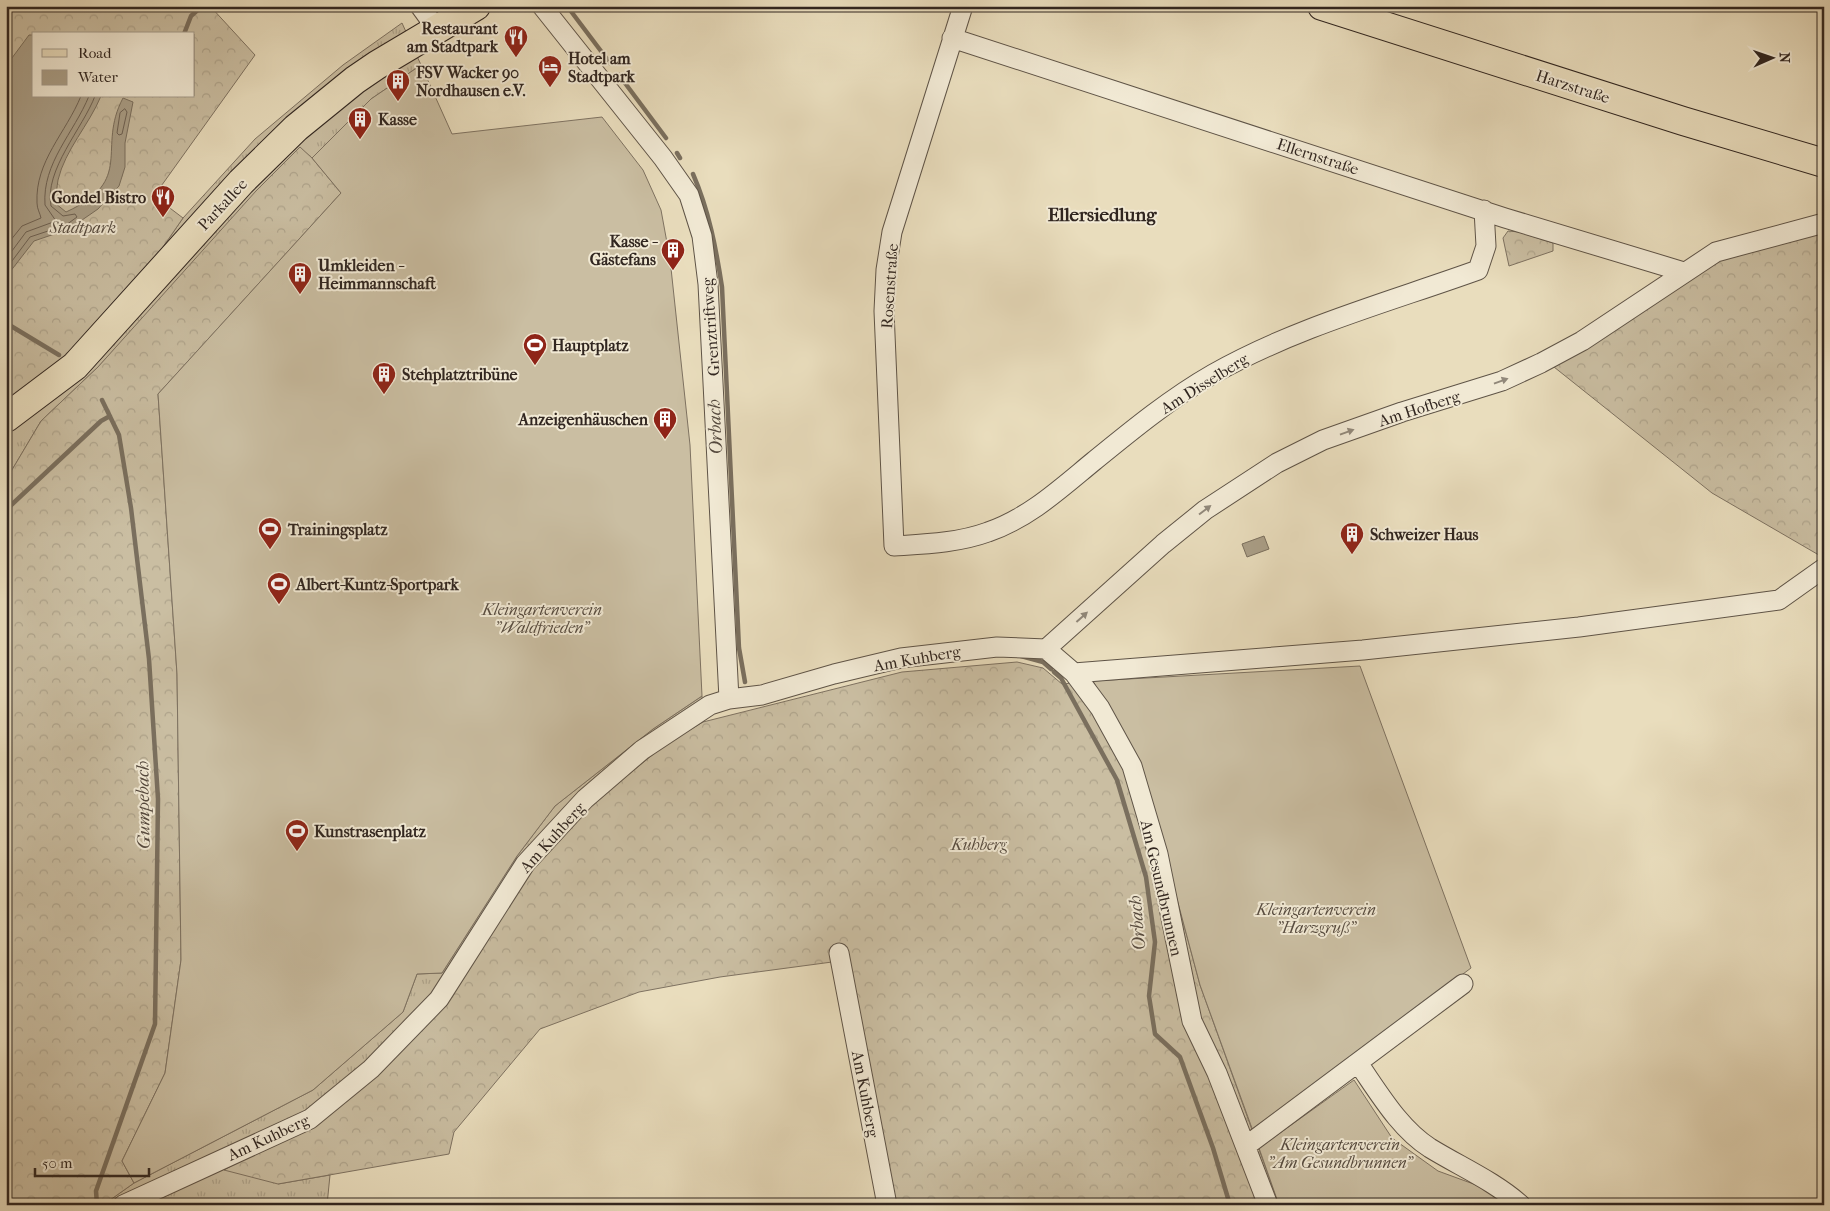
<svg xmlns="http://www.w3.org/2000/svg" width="1830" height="1211" viewBox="0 0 1830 1211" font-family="'IM FELL French Canon',serif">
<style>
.grass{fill:url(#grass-tufts);stroke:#7e7261}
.forest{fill:url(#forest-crowns);stroke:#7e7261;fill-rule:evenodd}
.garden{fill:#cabea2;stroke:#7e7261}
.water{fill:#aa9f88;stroke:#7a6f5e}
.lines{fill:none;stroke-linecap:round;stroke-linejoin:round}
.shore{stroke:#6e6254;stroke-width:1}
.stream{stroke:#7a6f5e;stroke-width:4.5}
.minor-casing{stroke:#5f5447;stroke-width:21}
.primary-casing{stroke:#312620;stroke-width:30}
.minor{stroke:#f1e9d4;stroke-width:19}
.primary{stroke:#e9ddbd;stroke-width:28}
.oneway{fill:#91887a}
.labels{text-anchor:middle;stroke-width:4;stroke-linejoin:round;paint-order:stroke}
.poi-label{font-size:16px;font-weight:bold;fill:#312620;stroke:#f1e9d4;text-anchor:start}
.street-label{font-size:16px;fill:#312620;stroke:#f1e9d4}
.park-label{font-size:16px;font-style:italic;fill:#574c40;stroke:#f1e9d4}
.water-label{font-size:18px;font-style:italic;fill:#554a3f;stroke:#f1e9d4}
.quarter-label{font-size:19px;font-weight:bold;fill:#312620;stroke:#f1e9d4}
</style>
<defs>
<pattern id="grass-tufts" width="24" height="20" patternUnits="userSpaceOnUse" patternTransform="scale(1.25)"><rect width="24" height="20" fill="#cabea2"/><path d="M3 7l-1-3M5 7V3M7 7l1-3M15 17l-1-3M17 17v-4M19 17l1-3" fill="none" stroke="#aea38b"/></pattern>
<pattern id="forest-crowns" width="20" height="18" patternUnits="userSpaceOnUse" patternTransform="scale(1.25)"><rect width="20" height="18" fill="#cabea2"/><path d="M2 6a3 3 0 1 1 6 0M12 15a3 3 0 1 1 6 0" fill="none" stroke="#aea38b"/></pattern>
</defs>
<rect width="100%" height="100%" fill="#e9ddbd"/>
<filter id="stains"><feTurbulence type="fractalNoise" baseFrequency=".004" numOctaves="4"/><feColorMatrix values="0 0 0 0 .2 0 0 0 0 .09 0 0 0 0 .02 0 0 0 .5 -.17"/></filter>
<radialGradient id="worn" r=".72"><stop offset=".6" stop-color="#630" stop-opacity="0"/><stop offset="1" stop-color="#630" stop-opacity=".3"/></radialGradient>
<path class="grass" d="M402,23L421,65L371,99L312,158L300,148L98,367L41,421L6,480V402L123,305L183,218L255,139L343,65Z
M702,696L703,722L666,744L516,892L278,1184L330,1175L327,1205H103L134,1183L313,1090L403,1012L417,974L442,973L517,856L555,806L653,729Z"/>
<path class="forest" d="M6,6H210L255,55L154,196L183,218L123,305L84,343L6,402ZM34,34H194V96H34Z
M300,147L312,158L341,193L158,394L177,674L181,960L165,1073L122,1161L134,1183L103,1205H6V480L41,421L98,367L256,191Z
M1508,231L1519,232L1553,243V251L1509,266L1503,238Z
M1824,231V558L1712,493L1554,367L1721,257Z
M1017,662L1043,668L1062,684L1093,681L1143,772L1200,985L1279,1205H892L847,960L720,977L639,992L540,1029L454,1132L449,1154L278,1184L224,1170L261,1149L375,1073L552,845L598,799L666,744L703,722L902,672Z"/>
<path class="garden" d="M421,65L452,134L602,117L643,170L661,210L670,259L690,445L702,696L653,729L555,806L517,856L442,973L417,974L403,1012L313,1090L134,1183L122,1161L165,1073L181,960L177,674L158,394L341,193L312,158L371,99Z
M1360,666L1471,968L1253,1131L1200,985L1143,772L1093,681Z
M1354,1080L1392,1138L1438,1171L1490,1190L1507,1205H1279L1259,1148Z"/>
<path class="water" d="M29,35H34V96H101C89,125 65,150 58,180C57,187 56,195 55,203L66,212C136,180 96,149 123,98L133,102L125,143V167L119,186L98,209L69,229L34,241L6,277V66Z
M1264,536L1269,549L1247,557L1242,544Z"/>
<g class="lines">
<path class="shore" d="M125,109L127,112L122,134L119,135L117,133L120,113Z
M6,246L22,226L41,218C40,213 37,209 37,203C35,161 66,133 81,96
M6,259L26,232L56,221L45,205C42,163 74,133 89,96
M6,269L30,237L66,225L77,217L75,214L63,216L51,206C44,170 83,128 95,96"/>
<path class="stream" d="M567,6L610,63
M184,34L191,16L202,6
M619,75L666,138
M677,153L680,158
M693,174C709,211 716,248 722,287L739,648L745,682
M6,323L59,355
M6,510L101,421L110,416
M1021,656L1043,662L1051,669
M1054,672L1061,678L1117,780L1146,877L1155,942L1149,996L1155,1034L1180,1057L1213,1148L1230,1205
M97,1205L96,1191L155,1024L158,799L149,659L131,508L119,435L102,400"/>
<g class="minor-casing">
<path id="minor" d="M420,6L436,28
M542,6L663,158L689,195L702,236L708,284L729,699
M963,6L892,232L886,270L884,311L894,546C925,544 958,543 988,532C1029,518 1061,488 1094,461C1132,430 1171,398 1213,374C1296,327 1389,302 1478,270L1486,246L1484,210
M952,38L1505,218L1684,272
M1046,649L1163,544L1205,510L1277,463L1323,440L1402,412L1502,381L1541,363L1582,341L1716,252L1824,223
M1046,649L1074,673L1100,708L1132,766L1158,854L1192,1021L1217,1073L1268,1205
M1074,673L1363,650L1579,627L1779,600L1824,568
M839,953L887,1205
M1358,1063C1379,1093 1399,1128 1430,1148C1461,1167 1494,1181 1521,1205
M1246,1146L1463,984
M123,1205L310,1119L371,1069L439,999L525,864L585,799L642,750L710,705L729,699L762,695L834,674L901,658L997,647L1046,649"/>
</g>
<g class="primary-casing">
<path id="primary" d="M1322,6L1683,121L1824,163
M6,418L75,366L241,182L296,128L355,80L377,65L476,6"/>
</g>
<use href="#minor" class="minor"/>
<use href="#primary" class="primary"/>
</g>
<defs><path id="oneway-solid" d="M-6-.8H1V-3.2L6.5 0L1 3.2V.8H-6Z" transform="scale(1.25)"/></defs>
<g class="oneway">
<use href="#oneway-solid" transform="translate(1501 381) rotate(-20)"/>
<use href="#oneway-solid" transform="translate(1347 432) rotate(-20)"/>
<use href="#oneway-solid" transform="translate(1205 510) rotate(-37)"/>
<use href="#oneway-solid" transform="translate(1082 617) rotate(-42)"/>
</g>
<defs>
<g id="restaurant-pin" transform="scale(1.25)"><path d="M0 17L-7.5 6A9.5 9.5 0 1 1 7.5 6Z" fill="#8f2418" stroke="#f1e9d4"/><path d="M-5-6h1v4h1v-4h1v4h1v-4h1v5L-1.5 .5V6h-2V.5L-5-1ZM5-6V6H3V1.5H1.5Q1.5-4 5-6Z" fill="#fff"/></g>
<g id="hotel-pin" transform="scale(1.25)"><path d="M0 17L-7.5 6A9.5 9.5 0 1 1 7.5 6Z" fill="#8f2418" stroke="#f1e9d4"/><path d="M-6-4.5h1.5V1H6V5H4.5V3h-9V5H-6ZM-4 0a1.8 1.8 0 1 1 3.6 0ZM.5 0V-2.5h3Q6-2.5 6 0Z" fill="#fff"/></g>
<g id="building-pin" transform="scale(1.25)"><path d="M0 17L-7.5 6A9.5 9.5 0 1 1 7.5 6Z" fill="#8f2418" stroke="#f1e9d4"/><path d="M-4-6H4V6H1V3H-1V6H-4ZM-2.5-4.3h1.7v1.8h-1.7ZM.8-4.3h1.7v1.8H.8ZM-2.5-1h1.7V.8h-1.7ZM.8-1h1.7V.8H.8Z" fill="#fff"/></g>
<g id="stadium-pin" transform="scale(1.25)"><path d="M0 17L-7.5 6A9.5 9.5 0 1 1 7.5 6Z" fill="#8f2418" stroke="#f1e9d4"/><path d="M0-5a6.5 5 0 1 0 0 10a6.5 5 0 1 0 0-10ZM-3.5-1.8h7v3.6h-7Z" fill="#fff"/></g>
</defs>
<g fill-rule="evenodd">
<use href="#restaurant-pin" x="516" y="37"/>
<use href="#hotel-pin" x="550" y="67"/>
<use href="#building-pin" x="398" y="81"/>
<use href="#building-pin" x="360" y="119"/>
<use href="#restaurant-pin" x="163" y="197"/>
<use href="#building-pin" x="673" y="250"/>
<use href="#building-pin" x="300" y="274"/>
<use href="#stadium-pin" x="535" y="345"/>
<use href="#building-pin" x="384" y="374"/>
<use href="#building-pin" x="665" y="419"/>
<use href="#stadium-pin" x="270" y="529"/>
<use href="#building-pin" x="1352" y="534"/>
<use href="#stadium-pin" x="279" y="584"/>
<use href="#stadium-pin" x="297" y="831"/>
</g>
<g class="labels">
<g class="poi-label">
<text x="498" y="34" text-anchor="end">Restaurant<tspan x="498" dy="18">am Stadtpark</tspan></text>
<text x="568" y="64">Hotel am<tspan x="568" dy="18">Stadtpark</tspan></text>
<text x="416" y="78">FSV Wacker 90<tspan x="416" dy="18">Nordhausen e.V.</tspan></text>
<text x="378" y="125">Kasse</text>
<text x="146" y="203" text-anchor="end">Gondel Bistro</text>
<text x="656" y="247" text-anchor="end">Kasse -<tspan x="656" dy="18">Gästefans</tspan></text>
<text x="318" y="271">Umkleiden -<tspan x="318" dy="18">Heimmannschaft</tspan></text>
<text x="552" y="351">Hauptplatz</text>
<text x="402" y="380">Stehplatztribüne</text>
<text x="648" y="425" text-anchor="end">Anzeigenhäuschen</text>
<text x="288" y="535">Trainingsplatz</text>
<text x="1370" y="540">Schweizer Haus</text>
<text x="296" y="590">Albert-Kuntz-Sportpark</text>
<text x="314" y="837">Kunstrasenplatz</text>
</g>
<g class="street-label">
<text transform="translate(1573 86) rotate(18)" y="6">Harzstraße</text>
<text transform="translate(1318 156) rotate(18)" y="6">Ellernstraße</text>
<text transform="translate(222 204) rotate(-47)" y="6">Parkallee</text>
<text transform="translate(889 286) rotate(-86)" y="6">Rosenstraße</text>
<text transform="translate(710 327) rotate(-94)" y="6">Grenztriftweg</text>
<text transform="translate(1204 383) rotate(-32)" y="6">Am Disselberg</text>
<text transform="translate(1419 408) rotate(-18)" y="6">Am Hofberg</text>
<text transform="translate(917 658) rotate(-10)" y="6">Am Kuhberg</text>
<text transform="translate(552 837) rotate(-48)" y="6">Am Kuhberg</text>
<text transform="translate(1162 888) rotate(77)" y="6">Am Gesundbrunnen</text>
<text transform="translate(866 1094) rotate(79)" y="6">Am Kuhberg</text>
<text transform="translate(268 1137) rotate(-25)" y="6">Am Kuhberg</text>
</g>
<g class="park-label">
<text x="83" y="233">Stadtpark</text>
<text x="542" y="615">Kleingartenverein<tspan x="542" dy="18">"Waldfrieden"</tspan></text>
<text x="979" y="850">Kuhberg</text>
<text x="1316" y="915">Kleingartenverein<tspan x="1316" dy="18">"Harzgruß"</tspan></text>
<text x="1340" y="1150">Kleingartenverein<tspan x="1340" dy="18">"Am Gesundbrunnen"</tspan></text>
</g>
<g class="water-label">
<text transform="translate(715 427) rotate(-93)" y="6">Orbach</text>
<text transform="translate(143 805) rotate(-91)" y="6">Gumpebach</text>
<text transform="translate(1137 923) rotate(-95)" y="6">Orbach</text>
</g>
<g class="quarter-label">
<text x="1102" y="221">Ellersiedlung</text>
</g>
</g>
<rect width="1830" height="1211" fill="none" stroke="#e9ddbd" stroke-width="25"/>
<rect x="8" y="8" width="1815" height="1196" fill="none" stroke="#312620" stroke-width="2.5"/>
<rect x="12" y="12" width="1805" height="1186" fill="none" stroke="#312620"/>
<rect x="32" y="32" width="162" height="65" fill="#f1e9d4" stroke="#a49b8c"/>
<rect x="42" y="49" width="25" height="8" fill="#e9ddbd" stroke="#a49b8c"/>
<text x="78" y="58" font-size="15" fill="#312620">Road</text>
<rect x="42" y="70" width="25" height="15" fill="#aa9f88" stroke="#a49b8c"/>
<text x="78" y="82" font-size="15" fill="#312620">Water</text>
<g transform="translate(1772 58) rotate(88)" stroke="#f1e9d4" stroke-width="4" paint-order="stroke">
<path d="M0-4L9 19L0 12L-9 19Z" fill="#312620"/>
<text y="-8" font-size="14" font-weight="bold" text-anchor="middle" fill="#312620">N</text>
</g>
<path d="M35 1168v8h114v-8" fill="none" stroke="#312620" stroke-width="2.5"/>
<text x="42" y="1168" font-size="15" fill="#312620" stroke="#f1e9d4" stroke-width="4" paint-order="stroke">50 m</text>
<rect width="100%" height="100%" filter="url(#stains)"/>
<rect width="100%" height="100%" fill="url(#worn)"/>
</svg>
